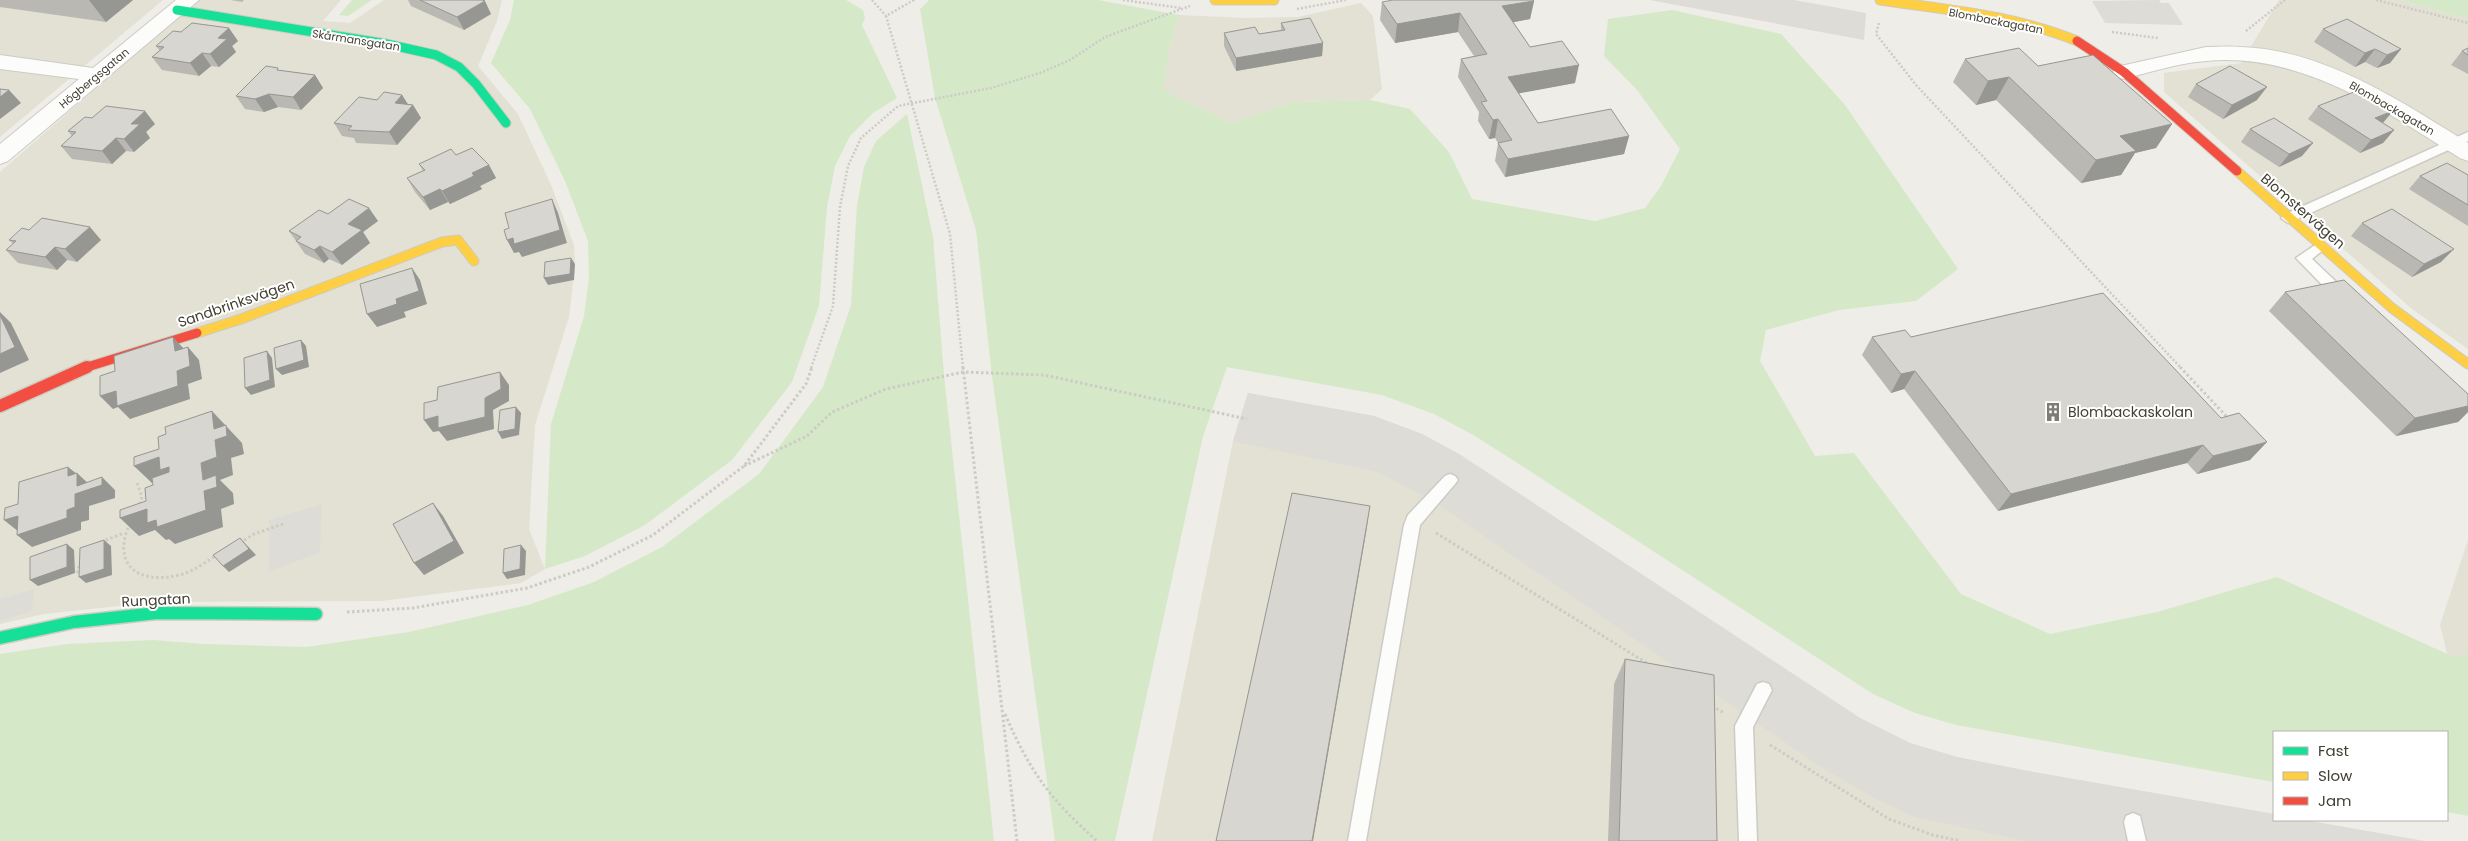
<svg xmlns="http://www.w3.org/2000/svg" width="2468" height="841" viewBox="0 0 2468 841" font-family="Poppins,sans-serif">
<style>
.residential{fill:#e2e1d4}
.green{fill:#d5e9c8}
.parking{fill:#dddcd7}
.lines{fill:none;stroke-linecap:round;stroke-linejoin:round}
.lane-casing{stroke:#cccbc5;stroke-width:3}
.street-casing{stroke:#cccbc5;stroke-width:2}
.fast-far1-casing{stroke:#cdccbf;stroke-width:11}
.fast-casing{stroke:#cdccbf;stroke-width:15}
.slow-casing{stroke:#cdccbf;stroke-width:11}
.jam-far1-casing{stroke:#cdccbf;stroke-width:11}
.jam-casing{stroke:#cdccbf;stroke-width:15}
.path-far1{stroke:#cccbc6;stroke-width:2.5;stroke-dasharray:2 2;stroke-linecap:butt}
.path{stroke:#cccbc6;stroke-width:3;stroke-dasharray:2.5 2.5;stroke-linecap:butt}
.lane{fill:#fcfcfb;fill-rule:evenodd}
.street{fill:#fcfcfb;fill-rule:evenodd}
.fast-far1{stroke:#16e098;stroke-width:9}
.fast{stroke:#16e098;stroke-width:12}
.slow{stroke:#ffcf43;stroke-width:9}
.jam-far1{stroke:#f24e42;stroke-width:9}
.jam{stroke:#f24e42;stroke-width:12}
.wall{fill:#b9b8b3}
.shaded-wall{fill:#969692}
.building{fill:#d7d6d0;stroke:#969692}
.labels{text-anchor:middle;stroke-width:4;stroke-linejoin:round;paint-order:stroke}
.far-street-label{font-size:11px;fill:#434034;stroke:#fff}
.street-label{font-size:14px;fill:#434034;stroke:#fff}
.poi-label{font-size:14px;fill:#434034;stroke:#fff;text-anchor:start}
</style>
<rect width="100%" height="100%" fill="#eeede7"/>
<path class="residential" d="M0,0H163L0,137Z
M197,0H341L323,21L350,23L384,0H502L497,21L478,66L518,114L551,185L574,245L575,265L569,317L535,425L529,529L545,569L521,583L381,601L156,602L44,614L0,624V172Z
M2279,0H2401L2468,19V349L2412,309L2164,92V73L2241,63Z
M1361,3L1373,16L1382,89L1370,100L1292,102L1232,123L1162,90L1169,49L1179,15L1244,18L1298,17Z
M1248,393L1374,416L1422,434L1459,454L1860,718L1910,743L1957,757L2028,771L2274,814V820H2304L2424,841H1152L1233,441Z
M2468,540V737L2440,625Z"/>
<path class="green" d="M352,0H372L348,16L339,15Z
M514,0H846L863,10L865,18L862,25L897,98L873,113L850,136L835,166L827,207L819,306L792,382L732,460L645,525L585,556L545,569L551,424L584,316L589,278L588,241L565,181L530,109L491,63L510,20Z
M929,0H1098L1179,15L1169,49L1163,90L1232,123L1292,102L1370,100L1410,109L1449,152L1472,199L1595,221L1645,208L1661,186L1680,149L1637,90L1604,56L1608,19L1672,10L1781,34L1845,105L1958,269L1916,301L1839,310L1766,330L1760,361L1815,456L1854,453L1961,594L2050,634L2157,612L2277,577L2454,657L2468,653V816L2447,812V732H2274V782L1956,725L1915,713L1873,694L1519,464L1475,436L1434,414L1382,395L1227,367L1203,436L1115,841H1055L991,368L976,230L935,98L920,9Z
M2401,0H2468V19Z
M907,114L933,237L944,375L994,841H0V654L67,644L153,640L203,644L306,647L409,632L528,605L594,582L662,547L759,474L823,387L851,305L857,205L864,167L876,141Z"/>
<path class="parking" d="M1650,0H1794L1866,13L1864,40Z
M2159,0L2161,3H2169L2183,25L2105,23L2092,1Z
M1248,393L1374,416L1422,434L1459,454L1860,718L1910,743L1957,757L2028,771L2274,814V820H2304L2424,841H2026L1915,817L1874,798L1824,769L1433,501L1378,472L1233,441Z
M322,504L320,552L269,572V520Z
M34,589L32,611L0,621V599Z"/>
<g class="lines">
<g class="lane-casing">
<path id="lane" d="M2468,132V141L2293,221L2288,223L2281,218L2283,215Z
M2321,241L2328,246L2312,259L2347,292L2349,296L2347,300H2337L2296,258Z
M1450,474L1455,476L1458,480L1455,484L1420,525L1366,841H1348L1404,525L1408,515L1445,476Z
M1763,682L1769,684L1772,690L1753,727L1757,841H1739L1735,726L1757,684Z
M2133,813L2140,816L2146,841H2128L2124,822L2126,816Z"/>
</g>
<g class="street-casing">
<path id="street" d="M176,0H199L8,161L0,164V144L79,79L0,69V55L93,68Z
M2206,47C2217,47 2229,46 2241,47C2324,50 2399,100 2468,143V161L2460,158C2383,110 2301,52 2206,61C2178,63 2151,72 2124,79L2116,77L2113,72L2116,67Z"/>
</g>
<g class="fast-far1-casing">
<path id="fast-far1" d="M177,10L387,44L436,55L459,67L476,84L506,123"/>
</g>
<g class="fast-casing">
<path id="fast" d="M0,638L74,622L157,613L316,614"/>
</g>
<g class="slow-casing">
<path id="slow" d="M1215,0H1274
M1880,0C1947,10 2014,15 2077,41
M2237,171L2392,308L2468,364
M197,333L241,319L442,242L458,240L474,261"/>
</g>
<g class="jam-far1-casing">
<path id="jam-far1" d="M2077,41L2124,72L2237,171
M84,368L197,333"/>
</g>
<g class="jam-casing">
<path id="jam" d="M0,406L87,367"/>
</g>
<path class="path-far1" d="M872,0L886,16
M914,0L886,16L950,234L963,368
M1123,0L1181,8
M2376,0L2468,23
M1297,9L1346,0
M1879,23L1876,34L1916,85L2181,368
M2246,31L2285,0
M2112,32L2158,38
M811,368L833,306L840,207L848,166L861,138L898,106L991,88L1040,73L1070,60L1105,37L1190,6"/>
<path class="path" d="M963,367L1017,841
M2180,367L2227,417
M744,466L807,436L832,412L886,389L963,372L1044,375L1247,419
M137,483L142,497L139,506
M130,523C111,565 138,585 179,575C193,572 205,562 217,555
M1436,533L1650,665
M101,542L124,533
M240,543L254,534L283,524
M77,573L80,563
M347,612L413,608L527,588L589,567L653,535L744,466L806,384L812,367
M1712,706L1724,713
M1005,714C1030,772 1050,799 1097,841
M1770,745L1889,819L1933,835L1960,841"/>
<use href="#lane" class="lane"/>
<use href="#street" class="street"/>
<use href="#fast-far1" class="fast-far1"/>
<use href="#fast" class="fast"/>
<use href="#slow" class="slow"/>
<use href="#jam-far1" class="jam-far1"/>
<use href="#jam" class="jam"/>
</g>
<path class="wall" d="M0,0H133L106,22L0,7Z
M231,0H244L242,2Z
M408,0H482L491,14L464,30L411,6Z
M1534,1L1530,19L1513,22L1530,47L1575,83L1519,93L1538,123L1629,136L1624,154L1505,177L1495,161L1498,143L1495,138L1489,139L1478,121L1479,112L1458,77L1461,59L1474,56L1458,32L1395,43L1380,20L1382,2Z
M1281,23L1323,43L1322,56L1236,71L1224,46V33L1259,34L1281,30Z
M2323,29L2401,49L2390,63L2377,68L2365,62L2355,67L2314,42Z
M238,41L232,46L236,52L219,67L211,66L199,76L162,70L152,57L160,51L156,46Z
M2468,48V74L2451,65L2462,51Z
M1965,59L2038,66L2172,124L2156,148L2135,153L2121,175L2081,183L1996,100L1976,105L1953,82Z
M279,70L315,75L323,88L301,110L278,107L264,112L245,109L236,96Z
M2196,84L2257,100L2223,119L2188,97Z
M402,95L408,104L413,105L421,118L397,145L356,143L354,138L342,136L334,123L377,100Z
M2318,106L2383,123L2394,130L2383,143L2360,153L2308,119Z
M155,124L146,132L150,138L134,152L126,151L112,164L72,159L61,146L72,136L68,131Z
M2250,129L2302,156L2279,167L2241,142Z
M456,155L489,165L496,178L480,186L482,189L450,204L448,202L430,210L415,192L407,178L423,171L419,164Z
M2468,175V226L2409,189L2420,176Z
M328,214L378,221L363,232L370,243L342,265L329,259L324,263L305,254L289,231Z
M2362,223L2441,262L2412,277L2351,236Z
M9,240H101L77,262L67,260L57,270L18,263L6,250L13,244Z
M2285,292L2468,394V412L2458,422L2396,436L2269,311Z
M1872,337H1911L2250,460L2197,474L2187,463L1998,511L1904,389L1891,393L1862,355Z
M1625,659L1717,841H1608L1614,684Z"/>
<path class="shaded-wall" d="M89,0H133L106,22Z
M485,1L491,14L464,30L457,17Z
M1534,1L1530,19L1499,25L1502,6Z
M1460,13L1458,32L1395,43L1397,24Z
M229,28L238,41L232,46L236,52L219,67L210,54L218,38Z
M1323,43L1322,56L1236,71V58Z
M2375,49L2365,62L2355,67L2365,53Z
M2401,49L2390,63L2377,68L2387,55Z
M202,53L211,66L199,76L190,63Z
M1579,65L1575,83L1505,96L1508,77Z
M315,75L323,88L301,110L293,97Z
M2009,77L1996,100L1976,105L1988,81Z
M2267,87L2257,100L2223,119L2232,105Z
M9,90L21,103L0,119V97Z
M269,94L278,107L264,112L255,99Z
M402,95L410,108L395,103Z
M413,105L421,118L397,145L389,132Z
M145,111L155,124L146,132L150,138L134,152L124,139L131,124Z
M2393,111L2382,124L2375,118Z
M1498,119L1495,138L1489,139L1493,120Z
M2172,124L2156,148L2135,153L2121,175L2081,183L2096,160L2120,136Z
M2394,130L2383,143L2360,153L2371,140Z
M1629,136L1624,154L1505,177L1508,159Z
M116,138L126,151L112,164L102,151Z
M2313,143L2302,156L2279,167L2289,154Z
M489,165L496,178L480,186L482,189L450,204L442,191L472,173Z
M440,189L448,202L430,210L423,197Z
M552,199L558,213L567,243L522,257L519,252L514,253L507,240Z
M369,208L378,221L363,232L370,243L342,265L332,252L348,224Z
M90,227L101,240L77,262L65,249Z
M320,246L329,259L324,263L314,250Z
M55,247L67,260L57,270L45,257Z
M2454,249L2441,262L2412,277L2424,264Z
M571,258L575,264L574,280L548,285L544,278Z
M412,268L420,280L427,304L404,312L406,317L377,327L367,314Z
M0,312L11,323L29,360L0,373Z
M173,337L185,350L175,351Z
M301,340L306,346L309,367L282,375L276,369Z
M188,347L199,360L202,379L188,384L190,399L130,419L118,407L113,409L100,396L177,371Z
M267,351L272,358L275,387L251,395L245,388Z
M1915,371L1904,389L1891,393L1901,374Z
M500,372L509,385V401L493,410L494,429L447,441L439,431L433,432L424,420L485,398Z
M2468,406V412L2458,422L2396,436L2415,418Z
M516,407L521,413L519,435L502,439L498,432Z
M212,411L242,443L244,454L231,458L233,475L220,480L233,493L234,504L221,509L223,527L175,544L169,539L166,540L155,530L139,536L120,518L203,480L201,463L214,429Z
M2267,442L2250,460L2197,474L2213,456Z
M2203,445L2187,463L1998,511L2011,494Z
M159,457L177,474L152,483L134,466Z
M68,467L77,474V473L90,485L102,477L115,490V498L89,506V520L81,522V530L32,547L17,535L75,494L77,486L68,476Z
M433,503L443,516L464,553L424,575L414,563Z
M1370,506L1366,533L1313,841H1312Z
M18,516L19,532L4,520Z
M240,538L256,555L229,572L223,566Z
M104,540L111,546L112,575L86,583L79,577Z
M67,544L74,550L75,573L38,586L30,580Z
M521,545L526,551L525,575L507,579L503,573Z"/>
<path class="building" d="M420,0H482L485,1L457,17Z
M1393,0H1533L1534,1L1502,6L1530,47L1562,41L1579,65L1508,77L1538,123L1611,109L1629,136L1508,159L1498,143L1512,140L1498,119L1493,120L1481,102L1487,101L1461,59L1487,54L1460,13L1397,24L1382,2Z
M1310,18L1323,43L1236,58L1224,33L1255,27L1259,34L1285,30L1281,23Z
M2347,19L2401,49L2387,55L2375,49L2365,53L2323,29Z
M192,23L229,28L218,38L227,39L210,54L202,53L190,63L152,57L164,47L156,46L173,31L181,32Z
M2019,48L2038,66L2093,55L2172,124L2120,136L2136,151L2096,160L2009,77L1988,81L1965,59Z
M2468,48V55L2462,51Z
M266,66L278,68L277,70L315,75L293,97L269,94L255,99L236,96Z
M2230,66L2267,87L2232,105L2196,84Z
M0,89L9,90L0,97Z
M2359,90L2393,111L2375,118L2394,130L2371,140L2318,106Z
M384,92L402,95L395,103L413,105L389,132L348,130L352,126L334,123L359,97L377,100Z
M106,106L145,111L131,124H140L124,139L116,138L102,151L61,146L76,132L68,131L85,117L92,118Z
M2274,118L2313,143L2289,154L2250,129Z
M472,148L489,165L472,173L474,176L442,191L440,189L423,197L407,178L425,170L419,164L451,149L456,155Z
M2447,163L2468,175V205L2420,176Z
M349,199L369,208L348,224L362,230L332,252L320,246L314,250L296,241L301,237L289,231L319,210L328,214Z
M552,199L560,230L514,244L513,238L507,240L504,230L509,228L505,213Z
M2392,209L2454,249L2424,264L2362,223Z
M42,218L90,227L65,249L55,247L45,257L6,250L16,241L9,240L22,228L29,230Z
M571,258L570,274L544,278L545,262Z
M412,268L419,291L396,299L397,304L367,314L360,284Z
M2344,280L2468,394V406L2415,418L2285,292Z
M2103,293L2221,418L2239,413L2267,442L2213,456L2203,445L2011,494L1915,371L1901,374L1872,337L1905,330L1911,337Z
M0,315L15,347L0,354Z
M173,337L175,351L188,347L190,366L177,371L178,386L117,406L116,391L100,396V376L115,371L114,356Z
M301,340L304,360L276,369L274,348Z
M267,351L270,380L245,388L244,358Z
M500,372L501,389L485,398V417L438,428V416L424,420V403L437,400L438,387Z
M516,407L515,429L498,432L500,410Z
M212,411L214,429L226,425L227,436L215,440L217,457L201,463L203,480L216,475L217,487L204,491L206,510L157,527L156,520L147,523V509L120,518V510L146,501L145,488L153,485L152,478L169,472V467L160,470L159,457L134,466V457L159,449L158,437L166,434L165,427Z
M68,467V476L77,473V486L102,477V485L75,494V507L67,510V518L17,535L18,516L4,520L5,508L18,504L19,482Z
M1292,493L1370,506L1312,841H1216Z
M433,503L454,541L414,563L393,524Z
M240,538L249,549L223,566L213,555Z
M104,540V569L79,577L80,548Z
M67,544V567L30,580V557Z
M521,545L520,569L503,573L504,549Z
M1625,659L1714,675L1717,841H1619Z"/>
<defs>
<g id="building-bare" transform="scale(1.5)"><path d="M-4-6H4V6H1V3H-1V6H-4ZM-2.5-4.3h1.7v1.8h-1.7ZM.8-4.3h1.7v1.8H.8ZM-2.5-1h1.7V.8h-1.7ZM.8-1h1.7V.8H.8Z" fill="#7f7d73" stroke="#fff" stroke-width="2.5" paint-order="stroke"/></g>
</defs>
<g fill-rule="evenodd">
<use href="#building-bare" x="2053" y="412"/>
</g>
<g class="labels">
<g class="far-street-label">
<text transform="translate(1996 21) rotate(11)" y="4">Blombackagatan</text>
<text transform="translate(356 40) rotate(9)" y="4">Skårmansgatan</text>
<text transform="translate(94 78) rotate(-40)" y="4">Högbergsgatan</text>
<text transform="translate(2392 108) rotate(30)" y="4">Blombackagatan</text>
</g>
<g class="street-label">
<text transform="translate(2303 211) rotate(41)" y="5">Blomstervägen</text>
<text transform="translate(236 303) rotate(-19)" y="5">Sandbrinksvägen</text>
<text transform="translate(156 600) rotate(-3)" y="5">Rungatan</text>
</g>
<g class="poi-label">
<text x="2068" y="417">Blombackaskolan</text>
</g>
</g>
<rect x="2273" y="731" width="175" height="90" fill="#ffffff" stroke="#b4b3ae"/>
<rect x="2283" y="747" width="25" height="8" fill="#16e098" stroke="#b4b3ae"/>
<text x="2318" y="756" font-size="15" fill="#434034">Fast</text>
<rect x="2283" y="772" width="25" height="8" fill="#ffcf43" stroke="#b4b3ae"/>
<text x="2318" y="781" font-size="15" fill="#434034">Slow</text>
<rect x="2283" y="797" width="25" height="8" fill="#f24e42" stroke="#b4b3ae"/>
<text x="2318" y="806" font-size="15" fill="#434034">Jam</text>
</svg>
